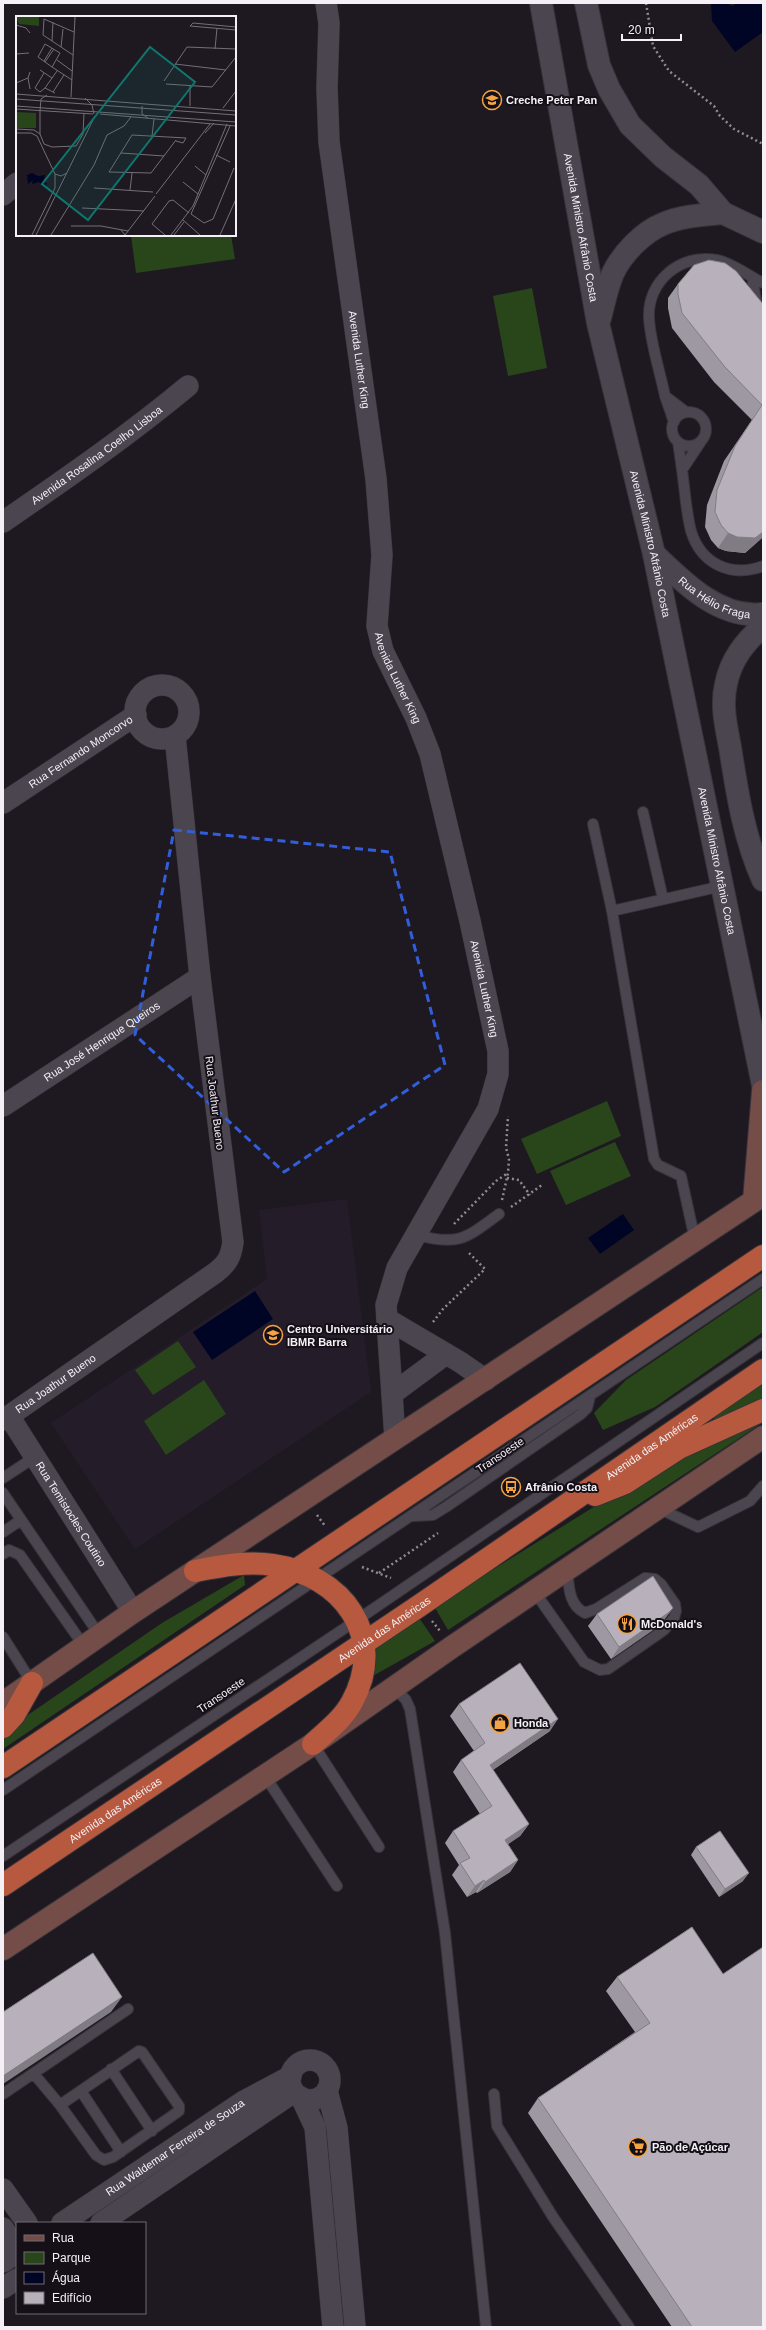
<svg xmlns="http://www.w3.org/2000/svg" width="766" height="2330" viewBox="0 0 766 2330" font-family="Helvetica,sans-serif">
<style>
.built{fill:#251c2a}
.green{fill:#29461b}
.water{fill:#000525}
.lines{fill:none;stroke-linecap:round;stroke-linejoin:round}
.service-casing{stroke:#37343a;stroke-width:12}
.minor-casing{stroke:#37343a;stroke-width:22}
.tertiary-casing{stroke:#37343a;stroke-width:24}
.secondary-casing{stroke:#37343a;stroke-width:24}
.trunk-casing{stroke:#37343a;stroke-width:24}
.path{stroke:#8f8b92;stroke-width:2.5;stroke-dasharray:2 3;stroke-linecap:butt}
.service{stroke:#4b454f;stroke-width:10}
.minor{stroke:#4b454f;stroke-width:21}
.tertiary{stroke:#4b454f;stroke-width:22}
.secondary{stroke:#744c48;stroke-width:22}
.trunk{stroke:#b7593e;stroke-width:22}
.wall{fill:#9e98a2}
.shaded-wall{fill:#817c84}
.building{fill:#b8b1bc;stroke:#817c84}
.marked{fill:none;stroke:#325edb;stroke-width:3;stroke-dasharray:8 5;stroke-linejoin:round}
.labels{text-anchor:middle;stroke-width:4;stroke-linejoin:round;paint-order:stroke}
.poi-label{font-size:11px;font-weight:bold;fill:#f4f0f6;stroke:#151018;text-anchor:start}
.street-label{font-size:11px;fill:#f4f0f6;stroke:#151018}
.inset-road{fill:none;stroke:#746f76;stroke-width:1}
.view{fill:#0f766e;fill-opacity:0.15;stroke:#0f766e;stroke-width:2}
.inset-edge{fill:none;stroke:#f4f0f6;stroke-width:2}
</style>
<rect width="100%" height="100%" fill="#1e1921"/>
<path class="built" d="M347,1199L371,1392L135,1549L51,1423L267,1279L259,1210Z"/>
<path class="green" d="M131,235H231L235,259L136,273Z
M532,288L547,368L508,376L493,296Z
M607,1101L621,1136L537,1174L521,1139Z
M615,1142L631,1176L566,1205L550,1171Z
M763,1287V1332L655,1407L603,1430L594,1413L626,1380Z
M178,1341L196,1367L153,1395L135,1370Z
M204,1380L226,1414L166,1455L144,1421Z
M763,1383V1402L716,1423L713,1416Z
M757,1418L759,1425L448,1630L434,1606L689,1448Z
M244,1575L245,1585L3,1749V1732L162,1623Z
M417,1615L435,1641L371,1677L370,1646Z"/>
<path class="water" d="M711,3H726L733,6L736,3H763V32L735,52L712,21Z
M623,1214L634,1230L600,1254L588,1238Z
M255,1291L273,1319L212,1360L193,1332Z"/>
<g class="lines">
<g class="service-casing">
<path id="service" d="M752,277L758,312L763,314
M665,396C660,372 650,341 649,318C647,281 681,253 717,260C732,263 749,276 763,283
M672 429a17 17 0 1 1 34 0a17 17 0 1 1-34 0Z
M674,422L665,396L686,412
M678,442L682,470L700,443
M682,470C685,490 686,512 691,531C701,564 731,578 763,566
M643,812L663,899
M593,824L612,911L654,1159L658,1165L681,1176L695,1240
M612,911L722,886
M416,1235C459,1246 465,1239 499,1214
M3,1478L35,1457
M3,1493L100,1636
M658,1508L698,1527L750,1501L763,1486
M414,1516L433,1515L446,1507L581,1414L587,1408L590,1396
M3,1532L21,1520
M3,1554L9,1550L20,1555L84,1646
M534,1591L584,1662L600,1670L608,1669L664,1630L674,1618L676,1611L675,1604L661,1584L655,1579L645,1578L596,1609L585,1613C568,1605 569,1585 567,1569
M3,1637L32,1683
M394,1687L406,1700L410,1709L445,1933L486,2327
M313,1744L379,1847
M265,1776L337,1886
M3,1790L763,1279
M3,1856L357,1620L763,1343
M111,2069L152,2131
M34,2074L60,2105L96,2155L104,2160L113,2157L179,2111V2106L142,2052L139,2051L60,2105
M81,2091L121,2152
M3,2094L128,2009
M494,2094L497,2126L553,2217L629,2327"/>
</g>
<g class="minor-casing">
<g id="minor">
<path id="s1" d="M326,3L329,23L327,88L329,142L376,479L382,555L377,626L383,651L416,718L430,754L470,921L498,1051V1074L488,1109L397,1268L386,1305L395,1439"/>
<path d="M3,195L17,183"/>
<path id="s2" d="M3,522C67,478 129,435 188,386"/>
<circle cx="162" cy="712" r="27"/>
<path id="s3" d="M3,803L136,715"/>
<path id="s4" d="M3,1106L200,977"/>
<path d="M387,1319L460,1362L486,1380"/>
<path d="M392,1394L446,1354"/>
<path id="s5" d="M9,1416L133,1612"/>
<path id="s6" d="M3,1420L215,1273C227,1264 231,1257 233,1242L200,977L175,736"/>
<circle cx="310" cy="2080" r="20"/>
<path d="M327,2091L337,2128L355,2327"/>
<path d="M301,2097L315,2127L333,2327"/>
<path d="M3,2189L27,2223"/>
<path id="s7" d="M62,2223L244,2101L291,2076"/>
<path d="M101,2223L294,2092"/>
<path d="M3,2228L17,2249"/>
<path d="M3,2262L17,2253"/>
<path d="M3,2288L17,2279"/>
</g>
</g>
<g class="tertiary-casing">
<g id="tertiary">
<path id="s8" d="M541,3L598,323L654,554L763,1085"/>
<path d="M586,3L599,65L609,89L630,125L663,157L699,185L723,213L763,232"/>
<path d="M600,318C604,303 607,287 613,273C622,254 643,232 663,224C681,216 703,215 723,213"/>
<path id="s9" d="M654,554C683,582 719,619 763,614"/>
<path d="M763,626C745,642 731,659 726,684C721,705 726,726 730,747C737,792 744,838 763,880"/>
</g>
</g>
<g class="secondary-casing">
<path id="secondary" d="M754,1201L763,1091
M3,1703L133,1612L763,1195
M3,1949L313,1744L452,1647L763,1437"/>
</g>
<g class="trunk-casing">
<g id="trunk">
<path d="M595,1495L625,1483L679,1448L763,1410"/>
<path d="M195,1571C221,1566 246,1561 273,1565C342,1575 388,1636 352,1702C343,1719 327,1731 313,1744"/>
<path d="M3,1727L14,1715L32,1683"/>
<path d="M3,1767L763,1256"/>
<path id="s10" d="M3,1885L419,1606L763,1370"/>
</g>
</g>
<path class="path" d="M646,3L653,46L669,71L714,106L720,116L734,129L763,144
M507,1178L519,1180L530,1195
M502,1200L508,1173L509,1159L506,1148L508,1116
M511,1207L542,1185
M454,1224L496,1181L508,1173
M433,1322L443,1309L485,1269L467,1251
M317,1515L325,1526
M362,1567L391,1578
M379,1573L438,1533
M432,1621L440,1631"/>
<use href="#service" class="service"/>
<use href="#minor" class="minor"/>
<use href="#tertiary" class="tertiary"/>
<use href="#secondary" class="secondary"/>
<use href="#trunk" class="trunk"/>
</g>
<path class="wall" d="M678,284L763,304V537L745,553L726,551L718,548L711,540L705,527L707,505L724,461L752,420L714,382L672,328L668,308V298Z
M673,1608L660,1625L611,1659L588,1626L597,1614Z
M459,1704L550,1731L493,1770L529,1824L520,1836L508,1844L518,1860L510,1872L477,1893L476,1892L467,1897L452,1875L459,1865L445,1843L453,1831L480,1814L453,1772L461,1760L474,1751L450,1716Z
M696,1847L743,1881L719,1897L691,1855Z
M692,1927L763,2327H672L528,2113L538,2098L635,2032L606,1991L617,1977Z"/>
<path class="shaded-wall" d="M763,532L762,538L745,553L726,551L718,548L728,533Z
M673,1608L660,1625L611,1659L619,1647Z
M558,1719L550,1731L482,1777L490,1765Z
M529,1824L520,1836L497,1852L505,1840Z
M518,1860L510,1872L477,1893L485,1882Z
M749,1873L743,1881L719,1897L725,1889Z
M484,1880L476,1892L467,1897L475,1886Z
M122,1997L111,2012L3,2084V2076Z"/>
<path class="building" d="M709,260L725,263L736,271L763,304V532L755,538L737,537L728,533L721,525L715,512L717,490L735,446L762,405L725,367L682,313L678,294V284L694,265Z
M653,1576L673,1608L668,1613L619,1647L597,1614Z
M520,1663L558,1719L490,1765L529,1824L505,1840L518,1860L485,1882L484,1880L475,1886L460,1863L470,1858L453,1831L492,1806L461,1760L485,1743L459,1704Z
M720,1831L749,1873L725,1889L696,1847Z
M692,1927L723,1974L763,1947V2327H692L538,2098L650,2023L617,1977Z
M93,1953L122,1997L3,2076V2012Z"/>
<path class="marked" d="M174,830L390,852L445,1065L284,1172L135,1035Z"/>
<defs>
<g id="school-ring" transform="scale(1)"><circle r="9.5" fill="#151018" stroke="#f4a444" stroke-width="1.5"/><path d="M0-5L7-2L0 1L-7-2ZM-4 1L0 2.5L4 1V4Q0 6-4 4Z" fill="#f4a444"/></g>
<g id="university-ring" transform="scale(1)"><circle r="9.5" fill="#151018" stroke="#f4a444" stroke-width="1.5"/><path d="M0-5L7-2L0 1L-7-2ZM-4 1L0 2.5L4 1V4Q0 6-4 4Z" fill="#f4a444"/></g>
<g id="bus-ring" transform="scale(1)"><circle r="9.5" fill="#151018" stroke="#f4a444" stroke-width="1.5"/><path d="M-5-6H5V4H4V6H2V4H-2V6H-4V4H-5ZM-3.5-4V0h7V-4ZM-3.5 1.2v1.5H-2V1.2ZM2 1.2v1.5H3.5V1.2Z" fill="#f4a444"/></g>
<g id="restaurant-ring" transform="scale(1)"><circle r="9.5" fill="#151018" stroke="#f4a444" stroke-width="1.5"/><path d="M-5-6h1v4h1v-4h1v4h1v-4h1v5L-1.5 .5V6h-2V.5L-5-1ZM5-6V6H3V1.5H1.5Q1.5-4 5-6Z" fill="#f4a444"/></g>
<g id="shop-ring" transform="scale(1)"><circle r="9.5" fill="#151018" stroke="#f4a444" stroke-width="1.5"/><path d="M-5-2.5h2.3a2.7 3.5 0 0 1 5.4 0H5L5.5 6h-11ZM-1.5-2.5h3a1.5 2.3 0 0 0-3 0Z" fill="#f4a444"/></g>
<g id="supermarket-ring" transform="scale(1)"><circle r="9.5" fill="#151018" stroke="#f4a444" stroke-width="1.5"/><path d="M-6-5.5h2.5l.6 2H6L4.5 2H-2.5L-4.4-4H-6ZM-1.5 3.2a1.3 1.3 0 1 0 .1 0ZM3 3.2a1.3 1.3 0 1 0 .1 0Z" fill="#f4a444"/></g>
</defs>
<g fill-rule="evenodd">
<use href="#school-ring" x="492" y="100"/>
<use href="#university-ring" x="273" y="1335"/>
<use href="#bus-ring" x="511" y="1487"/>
<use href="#restaurant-ring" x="627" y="1624"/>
<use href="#shop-ring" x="500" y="1723"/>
<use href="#supermarket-ring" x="638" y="2147"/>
</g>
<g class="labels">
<g class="poi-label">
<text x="506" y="104">Creche Peter Pan</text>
<text x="287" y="1333">Centro Universitário<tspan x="287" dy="13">IBMR Barra</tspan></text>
<text x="525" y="1491">Afrânio Costa</text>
<text x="641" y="1628">McDonald's</text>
<text x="514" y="1727">Honda</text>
<text x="652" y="2151">Pão de Açúcar</text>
</g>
<g class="street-label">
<text dy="4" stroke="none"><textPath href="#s8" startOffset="228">Avenida Ministro Afrânio Costa</textPath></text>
<text dy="4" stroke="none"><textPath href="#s1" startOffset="359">Avenida Luther King</textPath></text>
<text dy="4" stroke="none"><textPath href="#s2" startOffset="115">Avenida Rosalina Coelho Lisboa</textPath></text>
<text dy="4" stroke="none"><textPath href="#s8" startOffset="552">Avenida Ministro Afrânio Costa</textPath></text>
<text dy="4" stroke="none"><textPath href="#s9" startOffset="76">Rua Hélio Fraga</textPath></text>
<text dy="4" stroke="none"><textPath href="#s1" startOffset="683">Avenida Luther King</textPath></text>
<text dy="4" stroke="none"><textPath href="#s3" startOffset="93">Rua Fernando Moncorvo</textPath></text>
<text dy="4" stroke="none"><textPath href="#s8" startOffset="876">Avenida Ministro Afrânio Costa</textPath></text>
<text dy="4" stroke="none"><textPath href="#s1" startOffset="1007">Avenida Luther King</textPath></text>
<text dy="4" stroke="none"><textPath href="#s4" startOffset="118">Rua José Henrique Queiros</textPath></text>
<text transform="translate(215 1103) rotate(83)" y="4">Rua Joathur Bueno</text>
<text dy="4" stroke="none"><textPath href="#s6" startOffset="64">Rua Joathur Bueno</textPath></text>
<text dy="4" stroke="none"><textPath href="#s10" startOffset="783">Avenida das Américas</textPath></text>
<text transform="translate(500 1455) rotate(-34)" y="4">Transoeste</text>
<text dy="4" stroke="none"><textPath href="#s5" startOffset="116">Rua Temistocles Coutino</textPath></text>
<text dy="4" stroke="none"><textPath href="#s10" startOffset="459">Avenida das Américas</textPath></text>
<text transform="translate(221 1695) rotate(-34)" y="4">Transoeste</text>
<text dy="4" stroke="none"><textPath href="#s10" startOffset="135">Avenida das Américas</textPath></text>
<text dy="4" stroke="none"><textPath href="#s7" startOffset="136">Rua Waldemar Ferreira de Souza</textPath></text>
</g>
</g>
<g transform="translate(16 16)">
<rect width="220" height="220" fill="#1e1921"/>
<path d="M0,1H23V10L3,8ZM0,96L20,97V112H0Z" fill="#29461b"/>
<path d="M16,157L22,160L29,159L27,166L31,167L30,171L23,166L16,168L17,164L12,168L11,159Z" fill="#000525"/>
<path class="inset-road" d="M0,9L10,12L14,17M220,11L177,7L174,10L220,14M36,25L37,6M45,31L47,13M199,33L201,12M0,38L13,37M57,39L27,19L28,3L58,16M41,44L56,55M28,45L36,32M29,46L38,33M159,48L210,54M36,51L44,37L29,28L22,41L36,51L56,64M24,54L36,62M28,57L19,72L24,76L29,72M148,65L171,31L220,33M0,67L12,62M150,68L196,71L220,41M14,73L12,62L14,56M37,76L48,59M39,77L29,72L41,55M0,78L220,95M55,81L59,1M69,82L76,89L78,98M0,83L220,99M0,90L220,106M126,90V98L132,102M174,90V69M207,92L220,75M0,93L77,98M24,95V118L28,128L36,131L60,130L67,118L68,97M24,95L25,83L31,79M84,98L220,110M214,110L175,198L188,207L197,203L218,152M0,113L18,114L24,118M0,117H15L21,120L39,158V172L16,219M189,117L198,107M136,120L138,103M105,137L148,140M200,139L214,146M179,150L190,159M93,156L116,119L170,122L167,127L160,125M93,156L135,157L160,124M39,158L45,160L51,157M167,166L182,178M78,172L137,176M114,174L116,157M140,178L194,108M66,192L128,195M167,204L184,219M55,210H85L112,215M105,214L109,219L139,180M20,219L77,104M35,219L78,149L91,119L108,110L115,101M149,219L136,208L153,185L157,184L173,197M155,219L177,190L211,108M158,219L168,206M204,219L220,183"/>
<path class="view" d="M134,31L179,66L72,204L26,168Z"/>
<rect width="220" height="220" class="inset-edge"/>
</g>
<rect width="766" height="2330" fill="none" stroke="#f4f0f6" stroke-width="8"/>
<rect x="16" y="2222" width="130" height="92" fill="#151018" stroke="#6e6a71"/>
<rect x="24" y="2235" width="20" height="6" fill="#744c48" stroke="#6e6a71"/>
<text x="52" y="2242" font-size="12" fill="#f4f0f6">Rua</text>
<rect x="24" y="2252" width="20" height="12" fill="#29461b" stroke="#6e6a71"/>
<text x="52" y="2262" font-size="12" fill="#f4f0f6">Parque</text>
<rect x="24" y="2272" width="20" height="12" fill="#000525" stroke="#6e6a71"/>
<text x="52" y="2282" font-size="12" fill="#f4f0f6">Água</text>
<rect x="24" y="2292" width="20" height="12" fill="#b8b1bc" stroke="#6e6a71"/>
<text x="52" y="2302" font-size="12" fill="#f4f0f6">Edifício</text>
<path d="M622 34v6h59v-6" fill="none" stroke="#f4f0f6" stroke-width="2"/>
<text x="628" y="34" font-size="12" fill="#f4f0f6" stroke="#151018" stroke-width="3" paint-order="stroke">20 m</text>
</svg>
